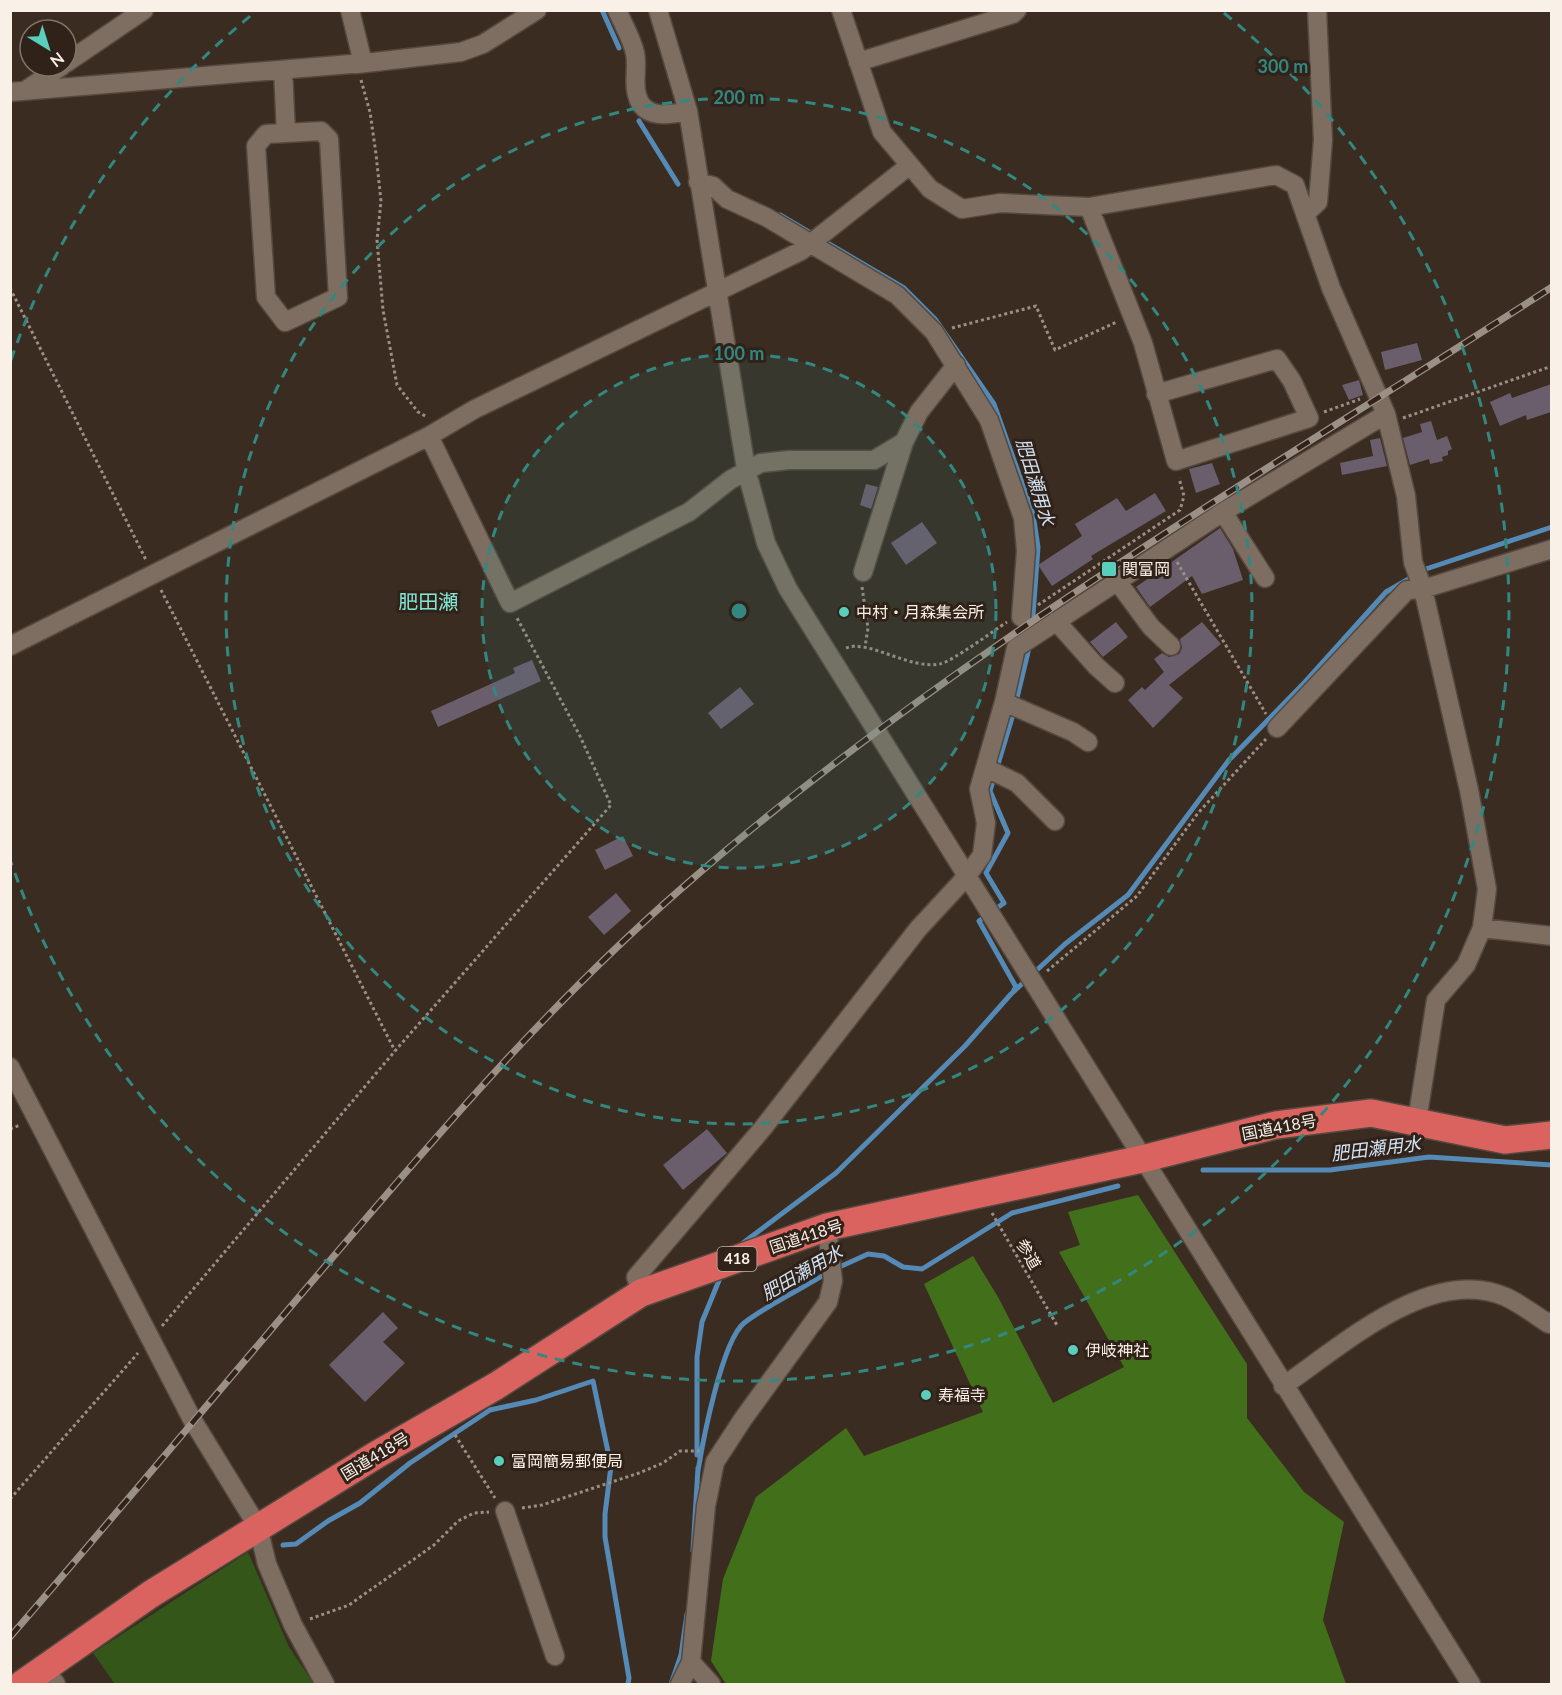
<svg xmlns="http://www.w3.org/2000/svg" width="1562" height="1695" viewBox="0 0 1562 1695" font-family="Lato,'Noto Sans JP',sans-serif">
<style>
.green{fill:#345618}
.forest{fill:#42701a}
.lines{fill:none;stroke-linecap:round;stroke-linejoin:round}
.stream{stroke:#548ab5;stroke-width:5}
.building{fill:#6a5d6c}
.minor-casing{stroke:#55493f;stroke-width:21}
.highway-casing{stroke:#55493f;stroke-width:30}
.path{stroke:#9a8e85;stroke-width:3;stroke-dasharray:3 3;stroke-linecap:butt}
.minor{stroke:#7e6e61;stroke-width:18}
.highway{stroke:#da635f;stroke-width:27}
.rail-casing{stroke:#9b9086;stroke-width:7}
.rail{stroke:#302218;stroke-width:4.5;stroke-dasharray:14;stroke-linecap:butt}
.ring{fill:none;stroke:#328880;stroke-width:3;stroke-dasharray:10 8}
.poi-dot{fill:#5acebd;stroke:#302218;stroke-width:2}
.labels{text-anchor:middle;stroke-width:6;stroke-linejoin:round;paint-order:stroke}
.shield{fill:#302218;stroke:#bdb2aa;stroke-width:1.5}
.shield-label{font-size:15px;font-weight:bold;fill:#f9f0e8}
.poi-label{font-size:16px;fill:#f9f0e8;stroke:#302218;text-anchor:start}
.street-label{font-size:16px;fill:#f9f0e8;stroke:#302218}
.water-label{font-size:18px;font-style:italic;fill:#d1e2f4;stroke:#302218}
.quarter-label{font-size:20px;fill:#80e7d7;stroke:#302218}
.centre{fill:#328880;stroke:#302218;stroke-width:3}
.ring-label{font-size:18px;text-anchor:middle;font-weight:bold;fill:#328880;stroke:#302218;stroke-width:6;stroke-linejoin:round;paint-order:stroke}
</style>
<rect width="100%" height="100%" fill="#3a2c21"/>
<path class="green" d="M248,1552L289,1647L314,1684H115L93,1653Z"/>
<path class="forest" d="M1138,1195L1247,1364V1418L1304,1492L1344,1522L1323,1620L1346,1684H726L711,1661L723,1579L756,1497L846,1428L864,1456L983,1412L924,1284L973,1256L998,1297L1053,1403L1124,1367L1059,1252L1080,1245L1068,1212Z"/>
<g class="lines">
<path class="stream" d="M602,10L619,48
M639,121L678,184
M780,215L904,288L935,319L994,404L1033,514L1038,547L1033,615L1037,621L1034,630
M1016,702L1030,644
M1014,711L990,791L1008,833L986,873L1004,903L979,921L1016,987L1014,990
M1203,1170H1330L1429,1157L1552,1165
M743,1243L836,1173L965,1046L1011,994L1065,944L1128,895L1229,760L1305,682L1386,592L1426,569L1552,527
M835,1269L868,1254L884,1256L903,1267L922,1269L1012,1213L1118,1186
M697,1455V1357L702,1322L720,1278
M698,1471C703,1440 722,1341 744,1323C769,1304 800,1290 827,1273
M283,1545L296,1544L328,1521L360,1503L410,1463L490,1410L536,1400L593,1381L611,1466L605,1514V1537L629,1678L628,1684
M693,1551L698,1468
M671,1684L681,1655L687,1614"/>
</g>
<path class="building" d="M1417,343L1422,360L1385,370L1381,352Z
M1359,380L1363,395L1349,400L1342,385Z
M1551,384V412L1527,420L1526,415L1500,426L1490,402L1510,393L1512,398Z
M1431,421L1437,440L1447,436L1452,449L1448,451V455L1442,457L1443,461L1430,464L1429,459L1410,465L1403,438L1422,432L1420,424Z
M1380,438L1387,466L1342,475L1340,463L1373,456L1370,440Z
M1212,463L1220,484L1196,493L1189,469Z
M866,484L878,487L871,509L860,505Z
M1155,493L1166,511L1091,556L1093,559L1052,586L1038,565L1082,536L1075,524L1117,498L1126,511Z
M922,522L937,543L906,565L891,543Z
M1220,528L1233,549L1243,580L1202,594L1192,576L1150,607L1136,587Z
M1116,622L1128,637L1103,657L1090,642Z
M1202,622L1221,644L1169,685L1183,698L1153,728L1128,700L1142,687L1145,690L1164,672L1154,659L1162,653L1169,657L1179,654L1182,648L1180,639Z
M532,660L541,681L438,727L431,711L515,673L513,668Z
M740,687L754,704L721,729L708,713Z
M623,836L633,856L605,870L595,850Z
M616,893L631,911L604,935L588,917Z
M707,1129L727,1153L683,1190L663,1165Z
M383,1312L398,1328L383,1342L405,1363L365,1402L329,1365Z"/>
<g class="lines">
<g class="minor-casing">
<path id="minor" d="M350,10L363,63
M617,10C623,24 632,39 635,53C638,67 633,82 637,95C643,120 670,115 688,111
M658,10L688,111L746,469L766,543L788,589L1471,1684
M841,10L882,132L930,189L962,209L1000,203L1089,207L1276,175L1295,185L1331,288L1386,414L1406,496L1413,562L1423,589L1469,790L1487,889L1482,928L1466,965L1436,1000L1417,1121
M858,62L1013,14L1017,10
M66,63L144,10
M357,64L461,52L483,44L537,10
M283,70L286,133L321,131L329,139L338,297L285,322L266,297L256,146L266,134L286,133
M26,90L62,66
M10,92L363,63
M698,182L713,186L727,199L766,217L897,295L934,332L989,420L1023,518L1026,551L1021,617
M1089,207L1143,343L1176,461L1309,418L1292,381L1277,359L1156,394
M1306,213L1318,202L1323,140L1317,10
M429,436L510,603L689,512L730,480L761,463L789,460H874L904,442L919,412L956,365
M1223,512L1265,578
M863,572L904,442
M1117,581L1151,627L1171,646
M1056,621L1096,666L1115,683
M10,646L429,436L475,409L801,251L910,165
M1004,702L1073,732L1088,742
M1277,728L1407,590L1423,589L1552,549
M986,768L1017,783L1055,821
M1482,928L1552,936
M10,1067L193,1421L258,1527L267,1564L293,1625L325,1684
M641,1293L636,1277L763,1128L918,929L967,876L982,855L986,823L979,789L1004,702L1016,648L1223,512L1386,414
M1283,1386C1342,1346 1431,1264 1506,1297C1521,1304 1535,1315 1549,1324L1552,1321
M505,1511L555,1656
M691,1662L711,1684
M43,1667L56,1684
M680,1684L691,1662L706,1506L715,1462L743,1419L828,1302L833,1281L827,1227"/>
</g>
<g class="highway-casing">
<path id="highway" d="M22,1684L151,1594L376,1455L496,1386L641,1293L827,1227L1142,1159L1276,1125L1371,1113L1505,1140L1552,1135"/>
</g>
<path class="path" d="M361,80L370,112L376,154L381,201L377,240L383,310L397,385L418,412L427,417
M10,288L146,560
M952,328L1036,306L1055,350L1117,322
M1324,412L1360,399
M1403,418L1552,366
M1177,562L1266,714
M862,587L868,628L865,647
M161,590L395,1051
M1038,605L1180,510L1184,496L1179,478
M846,648C868,639 910,670 940,664C953,661 993,631 1007,622
M1047,971L1137,896L1198,813L1266,739
M10,1129L20,1125
M992,1213L1058,1327
M162,1326L395,1051L611,805L580,736L517,618
M455,1435L495,1498
M10,1499L138,1353
M522,1508L542,1505L639,1473L663,1463L680,1451H702
M310,1619L349,1605L434,1545L458,1521L474,1513L489,1512"/>
<use href="#minor" class="minor"/>
<use href="#highway" class="highway"/>
<g class="rail-casing">
<path id="rail" d="M10,1637C119,1511 225,1383 333,1257C443,1128 553,1000 682,888C948,655 1256,479 1552,287"/>
</g>
<use href="#rail" class="rail"/>
</g>
<circle cx="739" cy="611" r="257" fill="#328880" fill-opacity=".12"/>
<g class="ring">
<circle cx="739" cy="611" r="257"/>
<circle cx="739" cy="611" r="513"/>
<path d="M11 360A770 770 0 0 1 254 13M1224 13A770 770 0 1 1 11 862"/>
</g>
<g class="poi-dot">
<rect x="1101" y="561" width="16" height="16" rx="3"/>
<circle cx="844" cy="612" r="6"/>
<circle cx="1073" cy="1350" r="6"/>
<circle cx="926" cy="1395" r="6"/>
<circle cx="499" cy="1461" r="6"/>
</g>
<g class="labels">
<rect class="shield" x="717.5" y="1247" width="39" height="24" rx="4.5"/>
<g class="shield-label">
<text x="737" y="1264">418</text>
</g>
<g class="poi-label">
<text x="1122" y="575">関富岡</text>
<text x="856" y="618">中村・月森集会所</text>
<text x="1085" y="1356">伊岐神社</text>
<text x="938" y="1401">寿福寺</text>
<text x="511" y="1467">富岡簡易郵便局</text>
</g>
<g class="street-label">
<text transform="translate(1279 1127) rotate(-11)" y="6">国道418号</text>
<text transform="translate(806 1236) rotate(-18)" y="6">国道418号</text>
<text transform="translate(1029 1254) rotate(60)" y="6">参道</text>
<text transform="translate(375 1456) rotate(-31)" y="6">国道418号</text>
</g>
<g class="water-label">
<text transform="translate(1035 482) rotate(73)" y="6">肥田瀬用水</text>
<text transform="translate(1376 1149) rotate(-7)" y="6">肥田瀬用水</text>
<text transform="translate(802 1273) rotate(-30)" y="6">肥田瀬用水</text>
</g>
<g class="quarter-label">
<text x="428" y="609">肥田瀬</text>
</g>
</g>
<circle cx="739" cy="611" r="9" class="centre"/>
<g class="ring-label">
<text x="1283" y="73">300 m</text>
<text x="739" y="104">200 m</text>
<text x="739" y="360">100 m</text>
</g>
<rect width="1562" height="1695" fill="none" stroke="#f9f0e8" stroke-width="24"/>
<g transform="translate(48 48) rotate(142)"><circle r="28" fill="#302218" stroke="#80746b" stroke-width="1.5"/>
<path d="M0-4.5L10 22L0 15L-10 22Z" fill="#5acebd"/>
<text y="-9" font-size="16" font-weight="bold" text-anchor="middle" fill="#f9f0e8">N</text>
</g>
</svg>
